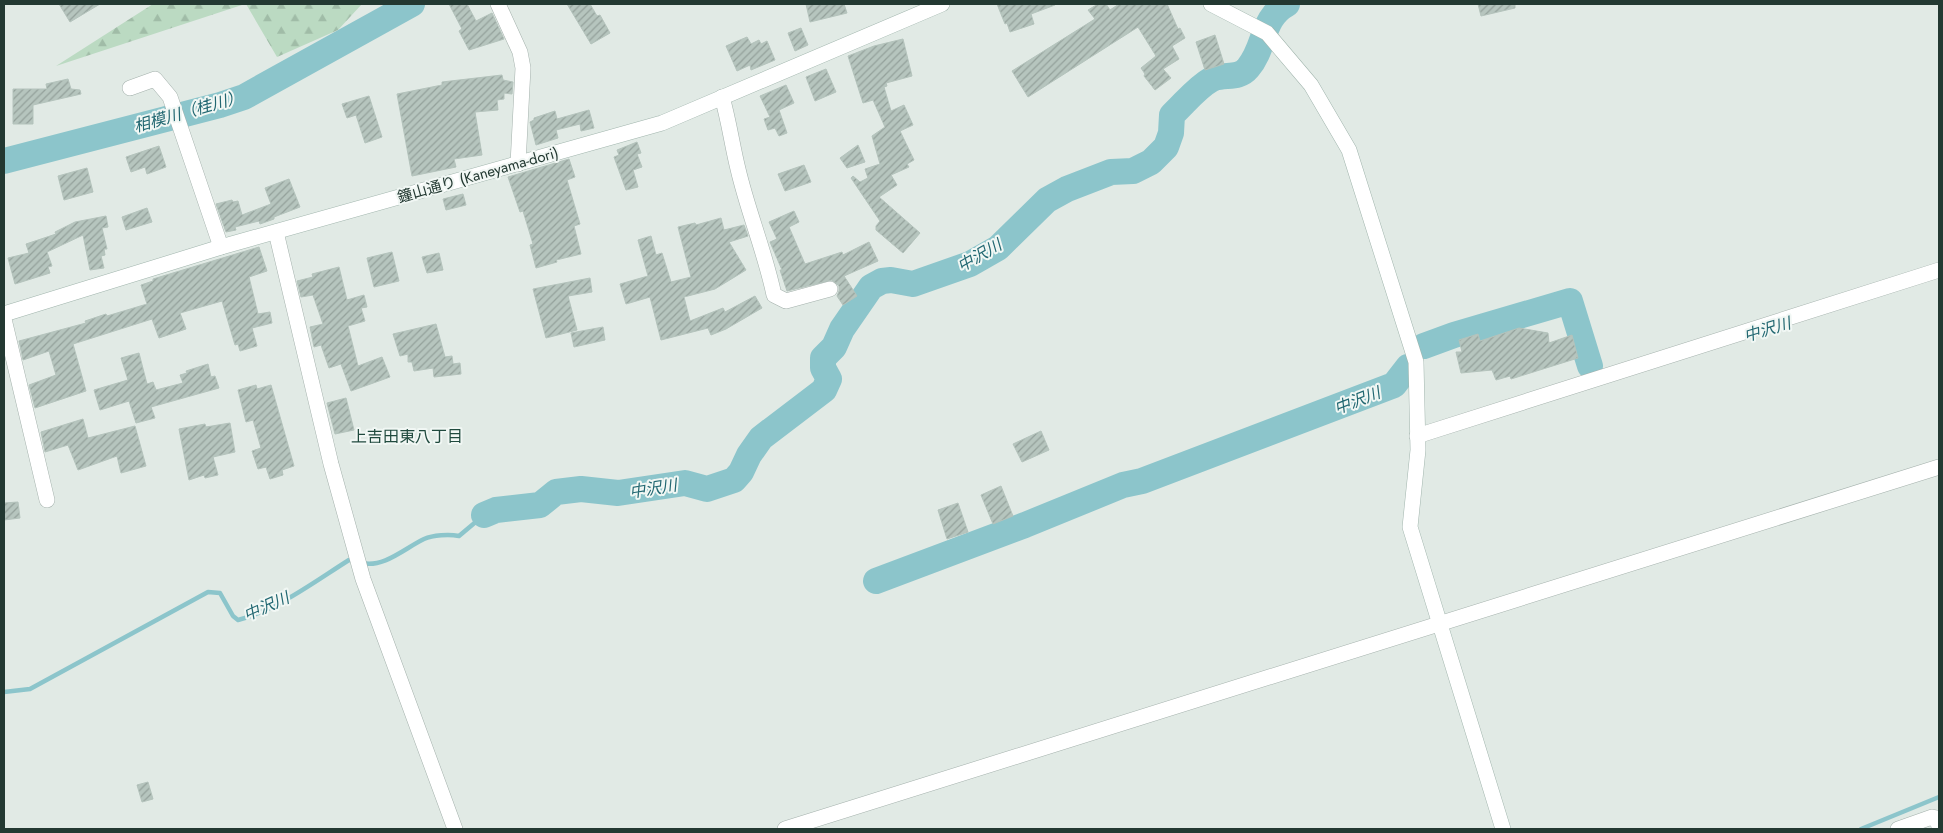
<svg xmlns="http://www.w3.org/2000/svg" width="1943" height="833" viewBox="0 0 1943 833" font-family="Jost,'Noto Sans JP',sans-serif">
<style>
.forest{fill:url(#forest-firs)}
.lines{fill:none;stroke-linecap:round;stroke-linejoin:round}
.stream{stroke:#8cc5cb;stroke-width:4.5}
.river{stroke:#8cc5cb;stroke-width:26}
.building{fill:url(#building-hatch);stroke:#b4c3bc}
.street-casing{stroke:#a4b1ac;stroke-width:16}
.secondary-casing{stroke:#a1b5ad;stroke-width:16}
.street{stroke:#fff;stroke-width:15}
.secondary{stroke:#fff;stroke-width:15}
.labels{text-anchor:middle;stroke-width:4;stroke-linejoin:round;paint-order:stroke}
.street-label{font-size:15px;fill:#233932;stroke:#f1f7f4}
.water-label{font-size:16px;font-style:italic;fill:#216771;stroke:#f1f7f4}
.neighbourhood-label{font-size:16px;fill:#204a3e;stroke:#f1f7f4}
</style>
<defs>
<pattern id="forest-firs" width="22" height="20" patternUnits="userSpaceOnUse" patternTransform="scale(1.25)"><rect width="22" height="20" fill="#bbdac2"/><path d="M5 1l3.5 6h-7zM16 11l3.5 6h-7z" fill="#a0bca7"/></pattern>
<pattern id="building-hatch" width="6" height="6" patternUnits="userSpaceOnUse" patternTransform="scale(1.25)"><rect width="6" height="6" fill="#b6c5be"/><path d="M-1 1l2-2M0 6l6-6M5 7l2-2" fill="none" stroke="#94a19b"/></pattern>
</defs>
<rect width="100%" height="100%" fill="#e1eae5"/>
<path class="forest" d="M153,4H245L56,66Z
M246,4H362L338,30L277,57Z"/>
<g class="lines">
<path class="stream" d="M362,563C384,568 405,548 424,539C433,535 449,534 459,536L484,515
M4,692L30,689L208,592L220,593L233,616L238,620C279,609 314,582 349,560L354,561
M1861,829L1939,797"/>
<path class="river" d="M4,161L220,105L244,97L412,4
M1424,346L1454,335L1570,301L1590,366
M484,515L496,510L540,505L556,492L581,489L618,493L685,483L707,489L734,480L741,472L749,455L761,438L824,390L829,379L823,368V358L834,347L842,329L871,287L882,281L891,280L913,284L970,264L998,248L1047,200L1067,189L1111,172L1133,171L1151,162L1166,147L1171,133L1172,115C1186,102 1196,88 1212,79C1224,73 1238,80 1248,68C1266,47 1261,18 1287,4
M876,581L1025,525L1123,485L1142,481L1394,385L1408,367"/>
</g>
<path class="building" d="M59,4H100L70,22Z
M449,4H467L476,21L492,13L504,39L469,50L459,31L462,29Z
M567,4H590L597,16L600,15L610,33L591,44Z
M806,4H844L847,13L810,22Z
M997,4H1055V5L1031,14L1034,24L1010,32L1007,23L1005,24Z
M1098,4H1106L1110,10L1119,4H1167L1178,29L1180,28L1185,38L1172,46L1179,59L1163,69L1171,78L1155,90L1144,76L1145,74L1141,68L1156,56L1138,27L1028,97L1012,71L1095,19L1088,10Z
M1478,4H1515V8L1481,16Z
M801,28L808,45L795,51L788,33Z
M1215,35L1224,64L1205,70L1196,42Z
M747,37L751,44L759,40L761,44L767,41L775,60L751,70L750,65L737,71L726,46Z
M903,39L912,76L886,83L887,86L884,87L891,111L904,105L913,125L900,131L914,160L907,164L909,167L891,175L897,185L879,197L920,233L903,253L876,230V226L880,221L851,178L853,176L860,182L868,178L865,169L880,164L872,136L885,127L873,100L863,103L848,56L874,46Z
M826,69L836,92L815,101L806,77Z
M502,75L503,80L513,82L512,94L504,93V99L497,100L498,110L475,112L482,155L454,159L456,167L412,176L397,94L442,85V82Z
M68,79L71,89L80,90L81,94L33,105V124H13V89H47L46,84Z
M786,85L794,103L779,110L787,133L779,136L775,128L768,130L764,119L770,117L760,96Z
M369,96L382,137L365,143L356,115L347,118L342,104Z
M589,110L594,128L581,131L580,124L556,130L558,138L536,145L530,122L534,120V118L555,111L557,119Z
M637,142L641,153L637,154L642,167L633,170L638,187L626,190L614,157L619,155L617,150Z
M858,145L865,162L847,168L840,158Z
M159,146L166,167L147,174L145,167L131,172L126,157Z
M569,159L575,177L567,180L580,224L574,226L581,254L556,260L557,262L536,268L530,245L533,244L523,211L520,212L508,177Z
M804,165L811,182L785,191L778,174Z
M87,168L93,192L64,200L58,176Z
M289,179L300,207L274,217V219L260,224L259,221L235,227L236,230L226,232L216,204L232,200L233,202L238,201L242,215L271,204L265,188Z
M463,194L466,205L446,210L443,199Z
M147,208L152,222L126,230L122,217Z
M794,211L799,222L789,227L805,264L842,252L843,255L869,242L878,261L844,276L857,296L843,305L837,296L839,291V286L832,280L787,291L780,270H782L770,242L777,239L769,222Z
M106,216L108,227L102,228L107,249H104L105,255L101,256L104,268L90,270L83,235L47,252L52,266L48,267L50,273L15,284L8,258L29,253L26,244L56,234L55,232L75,222Z
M721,218L724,230L744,225L748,236L729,242L746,270L715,289L684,297L690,321L723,308L725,312L755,296L762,308L726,329L711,335L708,328L661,340L650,297L626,304L620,284L648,276L638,240L651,236L656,255L662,253L671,282L691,277L678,227L695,223L696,225Z
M259,247L267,271L249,277L258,314L270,312L272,323L252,328L257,346L240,351L238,344L235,345L222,301L180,313L186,329L159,338L152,319L73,344L86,391L35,408L29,385L56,375L49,351L23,360L19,341L86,323L85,321L106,314L107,316L147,304L141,285L153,281V279Z
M392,252L399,281L374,287L367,258Z
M439,253L443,270L427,273L422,257Z
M339,267L347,300L364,295L367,307L361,308L365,321L348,326L358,366L382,357L390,377L351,391L341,364L329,368L321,345L314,347L310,327L323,324L313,295L301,297L297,281L313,277L312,274Z
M590,278L592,292L568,296L577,330L546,338L533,289Z
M436,324L445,357L452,356L453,364L460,363L461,374L434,377L433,368L414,371L412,362H408V354L400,356L393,334Z
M603,327L605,340L574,347L571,333Z
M1519,328L1548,333L1549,343L1572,335L1578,358L1511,379L1510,376L1496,380L1492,370L1461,373L1456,352H1462L1459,340L1478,334L1480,341Z
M139,353L147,384L153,382L156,390L183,383L180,375L187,373L186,371L208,364L211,377L215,376L219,388L151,407L155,418L136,423L129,401L100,410L94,390L128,380L121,358Z
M256,385L257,389L271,385L294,466L282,470L283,475L270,479L266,467L258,469L252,451L261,448L253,420L246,422L238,390Z
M346,398L354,430L335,434L327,403Z
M83,419L88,438L135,426L146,466L121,473L117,456L78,470L68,445L45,452L41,432Z
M230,423L235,452L213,457L218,475L205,478L204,475L189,480L179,429L205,424L206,427Z
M1041,431L1049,450L1022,462L1013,444Z
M1001,486L1013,516L993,524L981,495Z
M18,502L20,518L4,520V503Z
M958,503L968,532L947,539L938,510Z
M148,782L153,799L142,802L137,785Z"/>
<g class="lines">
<g class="street-casing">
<path id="street" d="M498,4L520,52L523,68L518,164
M130,88L155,79L170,97L221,247
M722,97C729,121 732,145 738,169C748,212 765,252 774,295L786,301L830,289
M276,232L331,464L363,579L455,829
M4,319L47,500
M1417,436L1939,270
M785,829L1939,467
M1898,829L1932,817L1937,818L1939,827"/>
</g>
<g class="secondary-casing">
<path id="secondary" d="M1211,4L1267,33L1311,85L1349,150L1416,362L1418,450L1410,527L1503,829
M4,314L221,247L662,123L942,4"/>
</g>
<use href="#street" class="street"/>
<use href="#secondary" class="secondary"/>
</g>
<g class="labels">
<g class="street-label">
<text transform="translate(478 175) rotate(-16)" y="5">鐘山通り (Kaneyama-dori)</text>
</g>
<g class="water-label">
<text transform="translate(188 111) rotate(-16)" y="6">相模川（桂川）</text>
<text transform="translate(979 255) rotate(-30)" y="6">中沢川</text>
<text transform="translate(1767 329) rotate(-17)" y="6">中沢川</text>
<text transform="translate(1357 400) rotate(-21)" y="6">中沢川</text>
<text transform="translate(653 488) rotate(-9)" y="6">中沢川</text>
<text transform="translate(266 606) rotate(-24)" y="6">中沢川</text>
</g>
<g class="neighbourhood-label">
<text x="407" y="442">上吉田東八丁目</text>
</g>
</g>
<rect width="1943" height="833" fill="none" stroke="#233932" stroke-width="10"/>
</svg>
